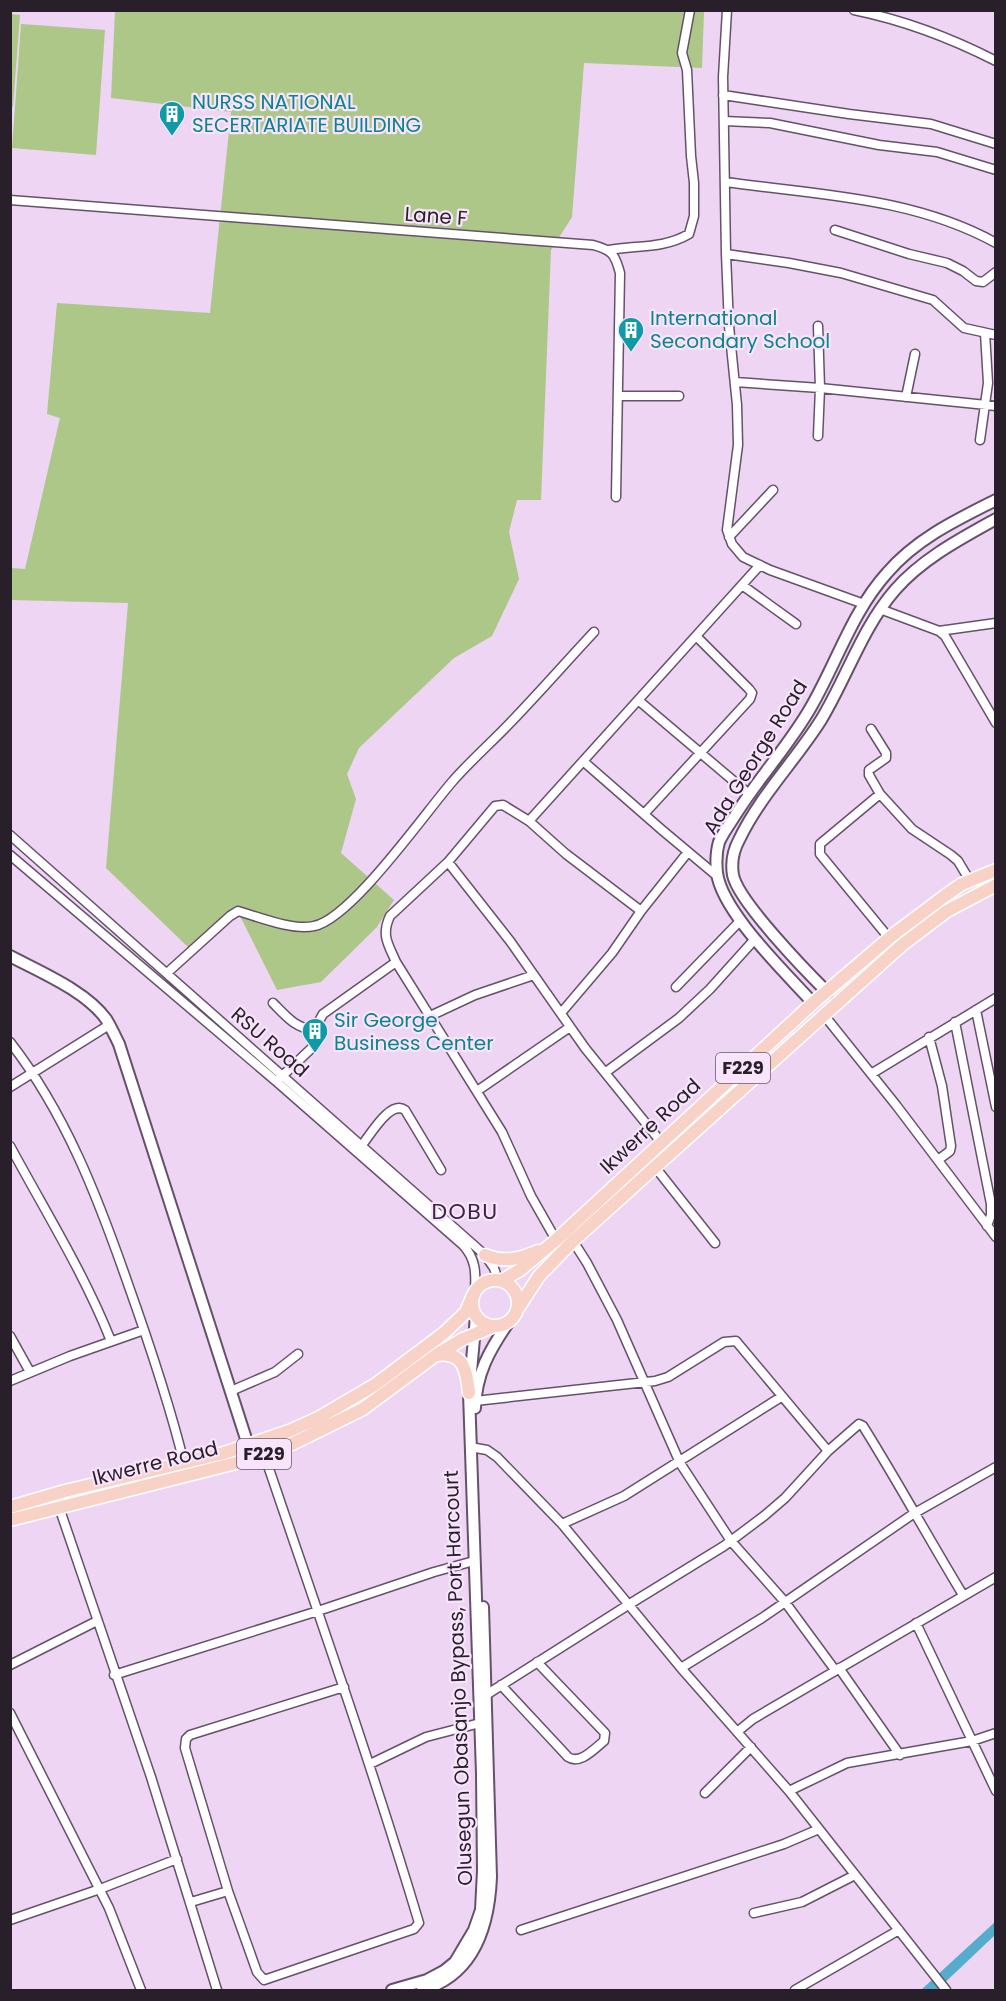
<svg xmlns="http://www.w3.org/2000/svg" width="1006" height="2001" viewBox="0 0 1006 2001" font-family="Poppins,sans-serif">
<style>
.green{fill:#acc788}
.water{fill:#55accc}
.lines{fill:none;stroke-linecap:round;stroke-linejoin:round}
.minor-casing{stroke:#66516b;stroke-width:11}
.tertiary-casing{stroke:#66516b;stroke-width:14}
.secondary-casing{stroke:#66516b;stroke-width:14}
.primary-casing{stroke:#fff;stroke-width:15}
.minor{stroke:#fff;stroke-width:8}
.tertiary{stroke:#fff;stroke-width:10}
.secondary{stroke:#fff;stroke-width:10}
.primary{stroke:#f8d1c7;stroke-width:12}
.labels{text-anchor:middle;stroke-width:4.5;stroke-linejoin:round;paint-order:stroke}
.shield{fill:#f8e4fc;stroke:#665a69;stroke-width:1.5}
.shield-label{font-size:18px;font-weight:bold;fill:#281f2a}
.culture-label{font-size:20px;fill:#0d838f;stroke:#f8e4fc;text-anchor:start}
.street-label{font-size:20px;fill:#281f2a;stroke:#f8e4fc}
.quarter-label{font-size:22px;letter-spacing:1.5px;fill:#3a273e;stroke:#f8e4fc}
</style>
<rect width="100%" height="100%" fill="#edd5f3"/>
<path class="green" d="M115,11H704L702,68L584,63L572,217L551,250L541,500H517L509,532L519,579L492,636L454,658L359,748L347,774L356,799L341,853L394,900L377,927L321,982L277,990L235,906L189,948L106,868L128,603L11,600V568L25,569L60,418L47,414L57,303L210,313L231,112L111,98Z
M11,14L20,15L13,107L10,106Z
M21,24L105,30L96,155L12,148Z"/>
<path class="water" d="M995,1922V1935L937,1990H921Z"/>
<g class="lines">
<g class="minor-casing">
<path id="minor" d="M727,10L723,77L726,254L729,326L737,405L738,445L727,530L732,544L743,557L770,570L864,604
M854,10C903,20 951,38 996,61
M723,95L849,114L931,124L996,144
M724,121L770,123L879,145L937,152L996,170
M726,182C817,195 913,197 996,243
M10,200L593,245C612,250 615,254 620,273L616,497
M835,230L909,254L947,263L963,271L976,281L983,282L996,272
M609,250C637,245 663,249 689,234L694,216V183L691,156L687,70L682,53L690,10
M726,254L789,263L841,273L933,300L964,328L996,335
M818,326L820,388L818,436
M735,382L820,388L996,406
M618,396H679
M906,397L915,354
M980,440L988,383L985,333
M729,537L773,490
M742,585L796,624
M880,609L939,631L945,636L996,723
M939,631L996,623
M638,700L749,794
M871,729L886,753V758L869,770V775L880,794L912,829L951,855L958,861L970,881
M583,761L662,830L717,876
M880,794L820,844V854L889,938
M644,814L750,699L752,693L749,689L696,636
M529,821L760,565
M10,835L485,1255L494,1268L498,1280
M10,855L277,1082L463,1245C476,1259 476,1273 475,1291
M448,862L510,941L585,1048L661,1142
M167,973L230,916L238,911C259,917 293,931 314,926C351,919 425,813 452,782C470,761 491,743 510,723C539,693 566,662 594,632
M676,987L740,921
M273,1003C286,1016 295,1028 314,1030
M976,1010L996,1107
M561,1013L612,953L641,911L688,852
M824,1015L896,1105L996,1237
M430,1016L475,995L534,975
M955,1022L991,1204V1215L987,1226
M929,1037L942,1086L951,1146L950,1151L938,1160
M10,1042C66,1114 98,1198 128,1284C149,1343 169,1402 184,1463
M606,1072L679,1018L710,989L755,939
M871,1074L996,998
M279,1079L316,1044V1036L314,1030L323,1014L396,962
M10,1087L109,1025
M477,1091L570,1027
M362,1145C371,1134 390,1100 405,1110L441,1170
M10,1146C45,1211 84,1273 111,1341
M655,1167L715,1243
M556,1240L531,1196L502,1132L396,962C388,944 381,935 390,916L448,862L495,806L503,805L529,821L566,854L641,911
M573,1241L587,1263L617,1320L680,1463L731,1541L785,1602L835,1670
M10,1336L30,1372
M10,1381L70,1356L144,1330
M231,1391L275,1372L298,1354
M475,1401L655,1381L668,1377L724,1342L736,1341L828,1451
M470,1447L487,1450L497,1457L562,1524L681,1668L789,1791L946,1990
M264,1454C317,1610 372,1766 419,1923L414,1929L264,1980L257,1972L228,1891L185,1748L186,1739L190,1735L344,1687
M59,1507L151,1777L217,1990
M562,1524L624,1496L781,1397
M916,1623L996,1791
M10,1665L97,1621
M681,1668L762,1618L913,1514L996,1467
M839,1668L900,1755
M114,1675L318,1611L434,1572L474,1561
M501,1685L568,1757C580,1765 594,1749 604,1741L605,1733L537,1662
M486,1695L628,1605L724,1546L764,1516L785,1498L828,1451L859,1424L863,1426C898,1482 929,1539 963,1595
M10,1713L109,1908L141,1990
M737,1732L753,1719L996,1577
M370,1764L426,1737L480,1723
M789,1791L847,1763L972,1741L996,1733
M705,1793L751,1747
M191,1902L228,1891
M754,1913L802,1902L855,1875
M10,1920L100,1889L177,1859
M521,1930L784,1844L819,1829
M795,1990L899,1930"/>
</g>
<g class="tertiary-casing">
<path id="tertiary" d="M10,956C40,972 86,991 106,1019C111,1027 115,1036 119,1044L248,1445
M475,1408C476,1374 489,1351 508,1323
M392,1990L427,1980L444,1971L455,1962L474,1930L481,1910L483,1871L482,1773L469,1393L476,1317
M422,1990C474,1975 489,1926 491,1877L483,1607"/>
</g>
<g class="secondary-casing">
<path id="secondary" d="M827,992C806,971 738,901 733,875C731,863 733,851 739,840C760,796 795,761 821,720C847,677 862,628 895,590C922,559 960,539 996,519
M813,1003C786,973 722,912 717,873C716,863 716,852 719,842C724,831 732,821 738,811C761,775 790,744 811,707C837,662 852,612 887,573C916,539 956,520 996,500"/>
</g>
<g class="primary-casing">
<path id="primary" d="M485,1255C504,1263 520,1259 538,1251
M472 1303a23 23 0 1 1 46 0a23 23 0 1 1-46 0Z
M501,1281L520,1270L556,1240L813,1003L894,934L946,895L962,884L996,870
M517,1310L539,1276L573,1241L902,945L947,911L996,885
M437,1355C464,1351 467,1372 469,1393
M10,1507L65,1491L224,1453L289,1431L320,1417L376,1384L444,1333L466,1312L473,1295
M10,1520L236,1463L292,1444L363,1409L436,1355L463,1339L492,1327"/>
</g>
<use href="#minor" class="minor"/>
<use href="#tertiary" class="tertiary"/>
<use href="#secondary" class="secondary"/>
<use href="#primary" class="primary"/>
</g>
<defs>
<g id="building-pin" transform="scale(1.35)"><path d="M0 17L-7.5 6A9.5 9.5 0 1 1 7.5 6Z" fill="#0f9aa8" stroke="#f8e4fc"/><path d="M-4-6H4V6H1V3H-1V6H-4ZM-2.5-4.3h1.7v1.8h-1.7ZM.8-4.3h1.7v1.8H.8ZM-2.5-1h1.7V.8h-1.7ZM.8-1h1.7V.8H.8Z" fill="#fff"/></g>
</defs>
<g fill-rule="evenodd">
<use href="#building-pin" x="172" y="114"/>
<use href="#building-pin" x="631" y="330"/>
<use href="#building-pin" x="315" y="1031"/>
</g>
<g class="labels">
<g class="shield">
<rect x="716" y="1053" width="54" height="30" rx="4.5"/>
<rect x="237" y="1439" width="54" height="30" rx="4.5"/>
</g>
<g class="shield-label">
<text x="743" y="1074">F229</text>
<text x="264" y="1460">F229</text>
</g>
<g class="culture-label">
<text x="192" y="109">NURSS NATIONAL<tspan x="192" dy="23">SECERTARIATE BUILDING</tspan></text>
<text x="650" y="325">International<tspan x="650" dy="23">Secondary School</tspan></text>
<text x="334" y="1027">Sir George<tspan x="334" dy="23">Business Center</tspan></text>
</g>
<g class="street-label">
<text transform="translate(436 216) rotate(4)" y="7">Lane F</text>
<text transform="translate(755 757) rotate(-58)" y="7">Ada George Road</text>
<text transform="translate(270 1042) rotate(41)" y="7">RSU Road</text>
<text transform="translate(650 1126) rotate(-43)" y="7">Ikwerre Road</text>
<text transform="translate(155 1463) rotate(-14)" y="7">Ikwerre Road</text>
<text transform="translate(458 1678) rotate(-92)" y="7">Olusegun Obasanjo Bypass, Port Harcourt</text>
</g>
<g class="quarter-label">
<text x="465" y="1219">DOBU</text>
</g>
</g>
<rect width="1006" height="2001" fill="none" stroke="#281f2a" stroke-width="24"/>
</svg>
